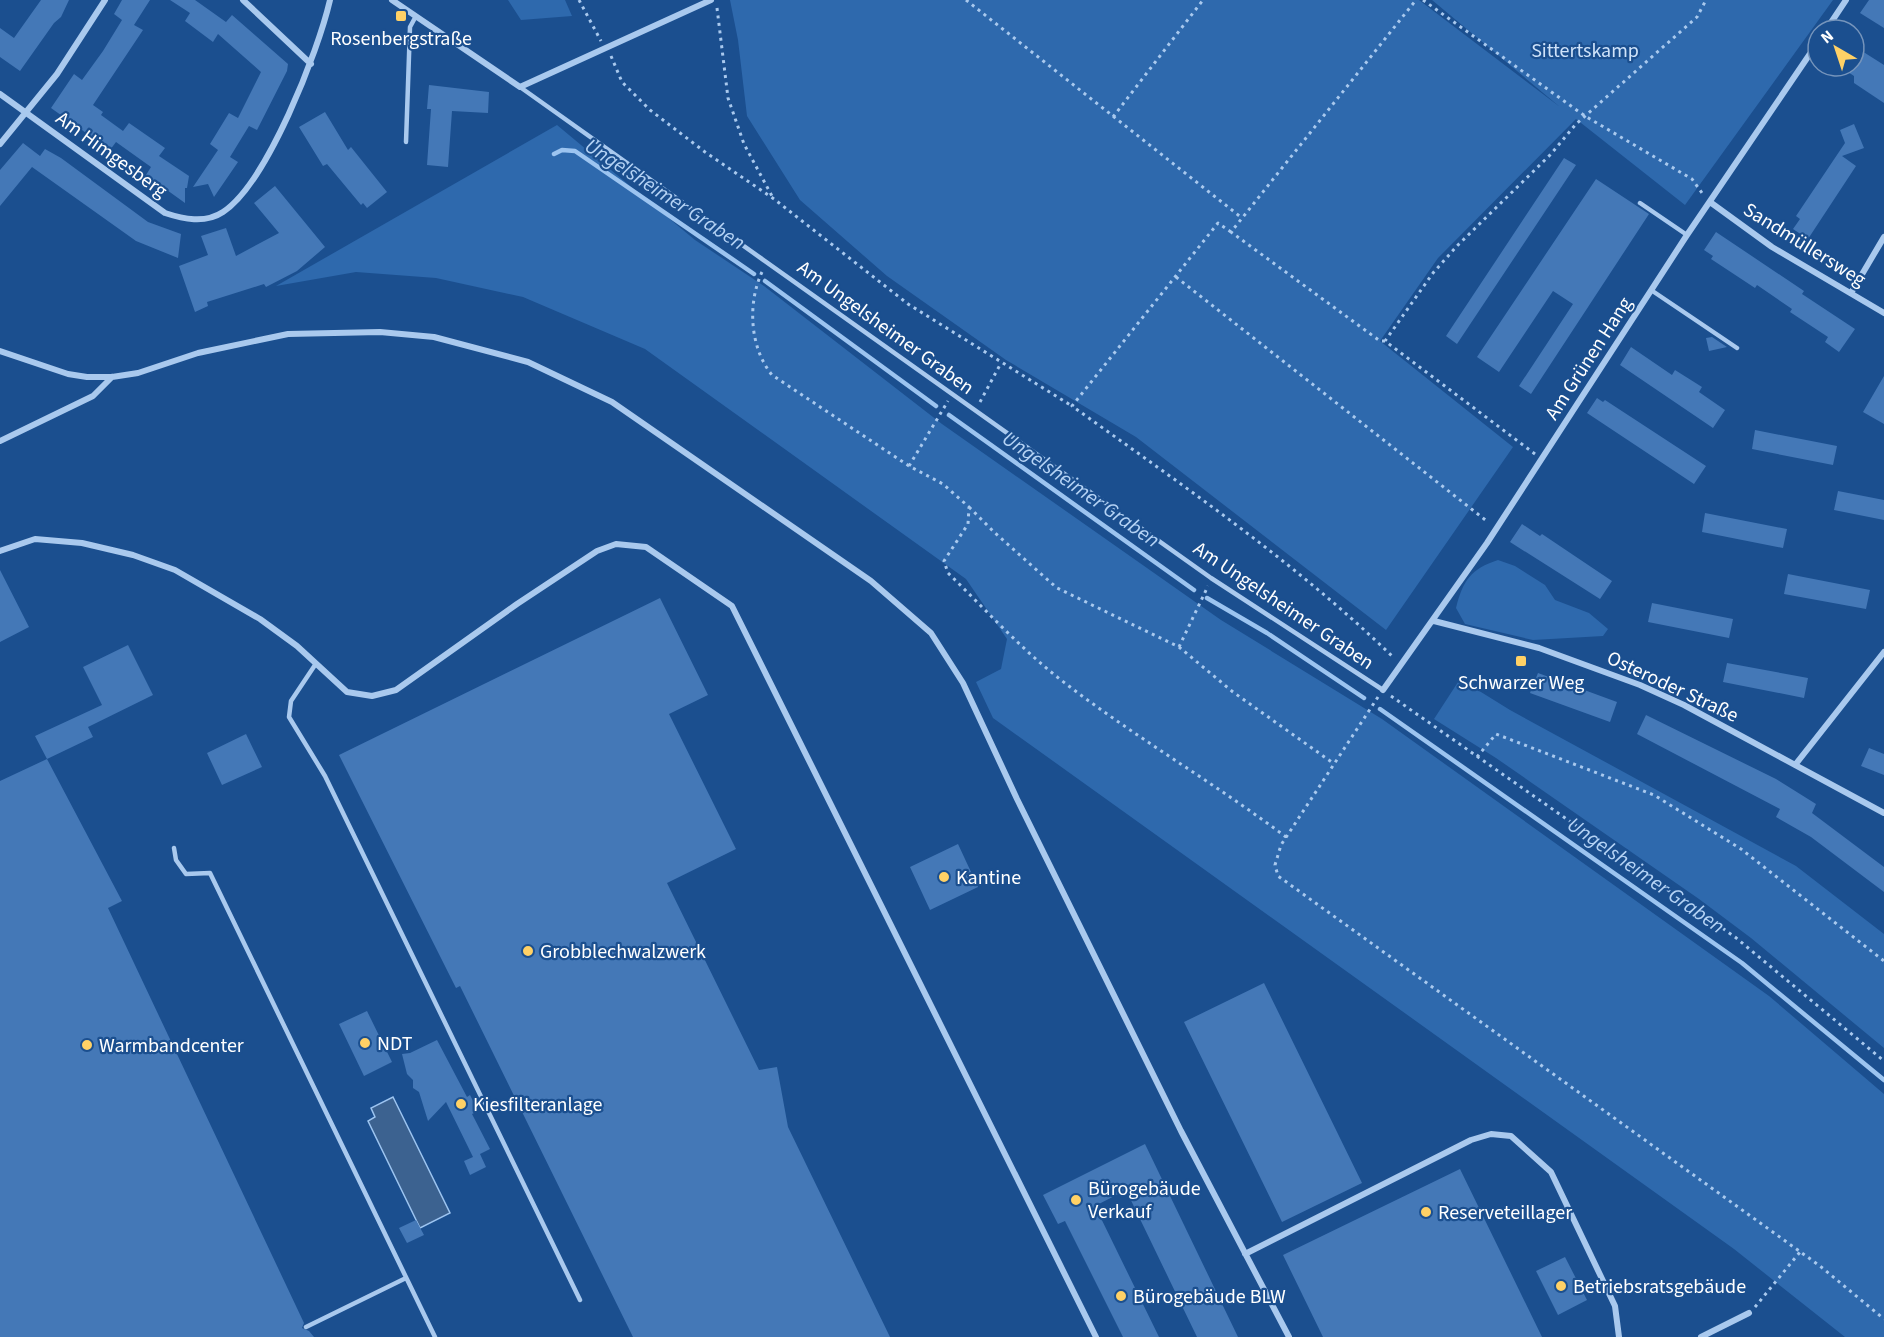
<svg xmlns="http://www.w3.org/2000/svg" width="1884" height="1337" viewBox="0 0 1884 1337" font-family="'Source Sans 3',sans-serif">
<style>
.green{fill:#2e69ad}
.water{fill:#3c6290;stroke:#9cc4f0;stroke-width:1.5}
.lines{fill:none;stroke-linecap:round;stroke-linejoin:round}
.stream{stroke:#9cc4f0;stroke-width:4.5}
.building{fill:#4478b7}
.path{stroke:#a9c9ee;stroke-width:3;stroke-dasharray:3 4.5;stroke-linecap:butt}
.lane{stroke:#a9c9ee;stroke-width:4.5}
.street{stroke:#a9c9ee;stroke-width:6}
.poi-dot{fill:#ffd166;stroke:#1b4f8f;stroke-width:2}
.labels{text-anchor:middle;stroke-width:4.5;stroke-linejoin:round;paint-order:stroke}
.poi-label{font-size:20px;fill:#fff;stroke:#1b4f8f;text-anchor:start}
.park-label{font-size:20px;fill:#cfe3fa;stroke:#1b4f8f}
.street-label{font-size:20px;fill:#fff;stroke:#1b4f8f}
.water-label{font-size:21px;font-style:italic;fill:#b5d3f5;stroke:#1b4f8f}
</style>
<rect width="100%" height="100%" fill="#1b4f8f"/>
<path class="green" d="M508,0H565L572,16L521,20Z
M730,0H1419L1560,107L1432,0H1833L1685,205L1576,119L1438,258L1380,341L1513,447L1386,630L1136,437L1006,360L887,276L800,200L747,116L738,40Z
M557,125L695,240L764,286L942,424L1221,620L1382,719L1769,996L1884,1094V1337H1845L1734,1249L993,718L976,682L1001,669L1007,639L966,579L645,349L523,297L436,278L356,272L276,286Z
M1498,560L1515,566L1545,585L1555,600L1589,613L1608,629L1603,636L1533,640L1465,624L1456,608C1463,580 1471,569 1498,560Z
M1460,679L1510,710L1796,866L1884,934V1048L1751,938L1699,899L1496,758L1434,719Z"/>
<path class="water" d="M393,1097L450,1213L420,1228L368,1121L375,1117L371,1108Z"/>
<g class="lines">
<path class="stream" d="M554,154L562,150L575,151L754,274
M765,281L936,406
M949,415L1194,590
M1207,598L1267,633L1364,698
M1380,709L1742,963L1884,1080"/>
</g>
<path class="building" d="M41,0H69L61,17L54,23L20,71L0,57V28L14,38Z
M122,0H150L134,25L143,30L93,105L103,112L101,115L123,131L129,123L165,148L159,156L189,176L187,188H185V203L146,175L151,167L116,142L110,150L51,108L74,74L82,80L103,51L122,20L114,14Z
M170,0H195L226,22L232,15L288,64L287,71L257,130L249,126L230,157L238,162L214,197L208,184L193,187L218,150L210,144L229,113L238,118L261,72L218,34L213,42L185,21L190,13Z
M1869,0H1884V28L1860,13Z
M1854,46L1884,65V103L1854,83V76L1839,66H1854Z
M429,85L489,92L488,113L452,111L448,167L427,165L431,109H427Z
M325,112L348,150L351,147L387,192L367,208L363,203L361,205L327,164L323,166L299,127Z
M1854,124L1864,148L1842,156L1856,166L1808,239L1793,229L1800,219L1796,216L1845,143L1840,130Z
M23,143L40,156L45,149L61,158L148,222L181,234L178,258L136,241L32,167L0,206V170Z
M1564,158L1576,165L1457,344L1446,336Z
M1596,179L1649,214L1531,394L1519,386L1573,304L1553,291L1499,372L1477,357Z
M275,186L325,247L297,271L266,287L264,284L207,302L208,306L195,312L179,266L208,255L201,236L226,228L236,256L279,233L254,203Z
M1716,232L1804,291L1802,294L1855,329L1839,352L1825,342L1828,337L1790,312L1792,309L1757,285L1755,288L1711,259L1713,256L1704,250Z
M1712,337L1727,347L1709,351L1706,338Z
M1631,347L1672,375L1675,370L1702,387L1699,392L1725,410L1713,428L1620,365Z
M1884,376V424L1863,412Z
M1597,398L1603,402L1605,400L1706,466L1694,484L1587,413Z
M1755,430L1837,446L1833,465L1752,449Z
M1838,491L1884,500V520L1834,510Z
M1705,513L1787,529L1783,548L1702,532Z
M1522,524L1540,536L1542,534L1612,581L1600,599L1510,542Z
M0,570L29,627L0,642Z
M1788,574L1870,590L1866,609L1784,594Z
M660,598L708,695L669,714L736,849L667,883L759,1070L777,1067L788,1127L890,1337H633L460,986L456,988L339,755Z
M1652,603L1733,619L1729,638L1648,622Z
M128,645L153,695L88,727L93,737L47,759L35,736L102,705L83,667Z
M1727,663L1808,678L1804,698L1723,682Z
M1538,673L1617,702L1610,722L1530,693Z
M1646,715L1776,779L1816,804L1812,813L1884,867V892L1811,837L1776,817L1780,809L1637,734Z
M246,734L262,767L222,785L207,753Z
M1869,748L1884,754V775L1861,766Z
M47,759L122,901L108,908L304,1323L302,1328L309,1331L314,1337H0V781Z
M958,844L978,887L930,910L910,867Z
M1264,983L1362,1183L1282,1222L1184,1022Z
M367,1011L392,1062L364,1076L339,1024Z
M437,1040L467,1097L470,1095L478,1111L472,1114L490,1149L480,1154L486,1167L470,1175L464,1161L473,1157L446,1102L428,1121L419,1092L413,1088V1080L407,1074L402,1054L410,1053Z
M1145,1144L1238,1337H1197L1126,1190L1095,1206L1159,1337H1123L1065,1221L1058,1224L1043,1195Z
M1460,1169L1542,1337H1323L1283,1255Z
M416,1220L424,1235L407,1243L399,1228Z
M1565,1257L1587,1300L1558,1315L1536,1271Z"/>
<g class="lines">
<path class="path" d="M579,0L601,41
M966,0L1242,218
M1423,0L1585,116L1692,179L1702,193
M717,8L728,98L744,144L773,198
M611,56L622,82L650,110L705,152L774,199L908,304L1072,406
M1113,117L1203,0
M1231,232L1218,223L1072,406C1182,485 1295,562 1393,657
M762,272C747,304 750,348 772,375L909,466L943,484L969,507L968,524L944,561L948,573C985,609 1020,648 1061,680C1133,736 1213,782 1286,837
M1176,277L1488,522
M1385,341H1380L1231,232L1416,0
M980,402L1001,363
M1535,454L1385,341L1433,273L1457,246L1551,154L1576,124L1697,17L1706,0
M909,466L948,401
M969,507L995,533L1057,588L1179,647L1233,692L1333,763
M1179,647L1208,586
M1391,696L1735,937L1884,1061
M1378,697L1281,845L1275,865L1278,876L1820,1266L1884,1319
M1477,757L1496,734L1654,795L1741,849L1884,961
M1755,1307L1800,1252"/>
<path class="lane" d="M520,87L1211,578L1383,690
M406,142L410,27L416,16
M1640,203L1687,235
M1651,290L1737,348
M315,665L291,701L289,717L325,776L580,1300
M174,848L176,860L186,874L210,873L435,1337
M306,1327L406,1278"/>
<path class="street" d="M243,0L311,64
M392,0L520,87L711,0
M1826,30L1846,0
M0,94L165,213C183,219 205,224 223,212C267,183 318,52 330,0
M0,144L57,74L105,0
M1710,202L1772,247L1884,313
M1851,293L1884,237
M0,351L68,374L87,377H112L138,373L198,353L288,334L380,332L434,337L528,362L612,402L871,581L931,633L963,683L1017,799L1181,1131L1289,1337
M0,441L93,396L112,377
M0,551L35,539L82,543L133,555L175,570L260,619L297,646L347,692L372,696L396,690L517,604L597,551L616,544L646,547L732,606L1096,1337
M1434,621L1539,648L1640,685L1684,705L1884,813
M1383,690L1487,543L1687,235L1818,42
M1795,765L1884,652
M1245,1254L1471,1140L1491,1134L1511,1136L1551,1172L1615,1306L1619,1337
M1701,1337L1749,1313"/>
</g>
<g class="poi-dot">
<rect x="395" y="10" width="12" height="12" rx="3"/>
<rect x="1515" y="655" width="12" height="12" rx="3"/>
<circle cx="944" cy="877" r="6"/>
<circle cx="528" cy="951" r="6"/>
<circle cx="365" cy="1043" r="6"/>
<circle cx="87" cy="1045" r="6"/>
<circle cx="461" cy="1104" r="6"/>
<circle cx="1076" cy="1200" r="6"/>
<circle cx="1426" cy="1212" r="6"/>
<circle cx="1561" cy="1286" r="6"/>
<circle cx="1121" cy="1296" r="6"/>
</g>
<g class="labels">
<g class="poi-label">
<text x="401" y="45" text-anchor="middle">Rosenbergstraße</text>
<text x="1521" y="689" text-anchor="middle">Schwarzer Weg</text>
<text x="956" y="884">Kantine</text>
<text x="540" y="958">Grobblechwalzwerk</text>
<text x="377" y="1050">NDT</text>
<text x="99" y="1052">Warmbandcenter</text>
<text x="473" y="1111">Kiesfilteranlage</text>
<text x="1088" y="1195">Bürogebäude<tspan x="1088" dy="23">Verkauf</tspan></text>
<text x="1438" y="1219">Reserveteillager</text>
<text x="1573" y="1293">Betriebsratsgebäude</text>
<text x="1133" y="1303">Bürogebäude BLW</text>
</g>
<g class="park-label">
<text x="1585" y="57">Sittertskamp</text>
</g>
<g class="street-label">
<text transform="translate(112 154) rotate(36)" y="7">Am Himgesberg</text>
<text transform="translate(1805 244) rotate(32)" y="7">Sandmüllersweg</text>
<text transform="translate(886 327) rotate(36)" y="7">Am Ungelsheimer Graben</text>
<text transform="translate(1588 358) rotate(-57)" y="7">Am Grünen Hang</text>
<text transform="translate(1284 605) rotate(34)" y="7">Am Ungelsheimer Graben</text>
<text transform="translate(1673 686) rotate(25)" y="7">Osteroder Straße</text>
</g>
<g class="water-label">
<text transform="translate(665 194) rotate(33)" y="7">Ungelsheimer Graben</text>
<text transform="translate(1081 489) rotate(35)" y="7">Ungelsheimer Graben</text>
<text transform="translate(1646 875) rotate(35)" y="7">Ungelsheimer Graben</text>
</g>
</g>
<g transform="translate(1836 48) rotate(321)"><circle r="28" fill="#1b4f8f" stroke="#7695bc" stroke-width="1.5"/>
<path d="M0-4.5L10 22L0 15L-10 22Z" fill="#ffd166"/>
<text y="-9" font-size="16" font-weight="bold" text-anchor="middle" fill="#ffffff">N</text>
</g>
</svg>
